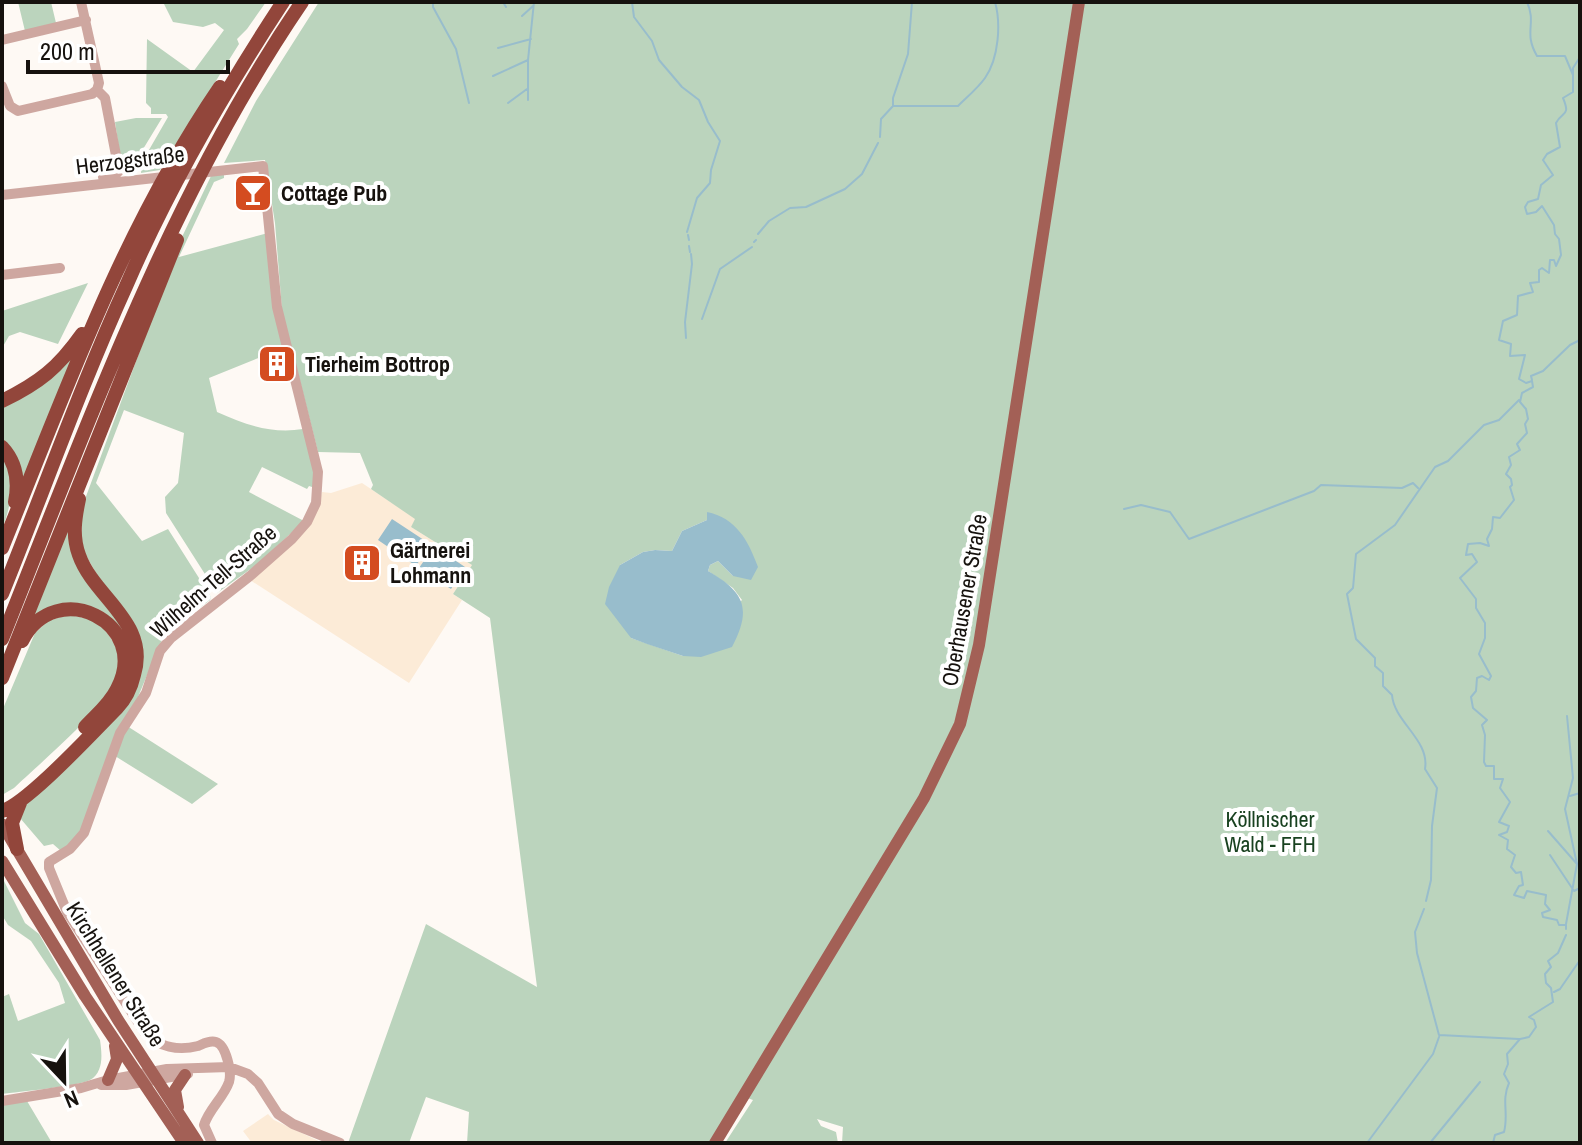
<svg xmlns="http://www.w3.org/2000/svg" width="1582" height="1145" viewBox="0 0 1582 1145" font-family="'Archivo Narrow',sans-serif">
<style>
.built{fill:#fcebd7}
.green{fill:#bbd4bd;fill-rule:evenodd}
.water{fill:#98bdcc}
.lines{fill:none;stroke-linecap:round;stroke-linejoin:round}
.stream{stroke:#98bdcc;stroke-width:2}
.minor{stroke:#cea7a0;stroke-width:10}
.major{stroke:#a36056;stroke-width:12}
.highway{stroke:#92463b;stroke-width:14}
.labels{text-anchor:middle;stroke-width:8;stroke-linejoin:round;paint-order:stroke}
.street-label{font-size:22px;fill:#16120e;stroke:#fff}
.poi-label{font-size:22px;font-weight:bold;fill:#16120e;stroke:#fff;text-anchor:start}
.park-label{font-size:22px;fill:#194220;stroke:#fff}
</style>
<rect width="100%" height="100%" fill="#fef9f4"/>
<path class="built" d="M362,483L416,519L411,527L472,565L453,594L462,600L409,683L250,580L317,511L322,492L331,493Z
M268,1114L274,1120L323,1143H252L243,1131Z"/>
<path class="green" d="M18,2H51L56,23L25,31Z
M163,2H266L247,29L237,39L239,44L160,170L141,173L142,162L168,117L166,114H151V108L146,103L147,39L193,72L224,30L215,23L203,27L173,22Z
M319,2H1580V1143H842L843,1127L817,1119L821,1126L836,1132L838,1143H725L753,1100L739,1095L710,1143H467L469,1112L426,1097L409,1143H348L426,924L537,987L490,618L453,594L472,565L411,527L415,519L371,489L373,485L360,453L318,452L282,310L275,223L265,160L224,163L256,101ZM707,512L733,576L718,561L710,565L708,571L733,588L742,600L683,656L631,638L620,565L643,552L655,550L672,551L682,531L707,520Z
M136,118H162L137,159L122,170L115,122Z
M224,174V178L214,182L179,257L268,233L283,348L209,378L217,412C246,425 272,434 303,429L314,473L315,488L309,486L307,489L262,467L249,492L304,521L259,563L217,593L166,513L165,497L178,483L184,433L124,410L96,483L142,541L168,529L211,597L210,600L164,635L79,837L61,851L53,844L44,846L20,818L19,811L140,663L82,552L81,510L182,237L211,176Z
M88,283L58,344L20,332L9,336L2,348V311Z
M77,348L22,489L2,442V405Z
M2,452C17,475 12,504 2,529Z
M71,521L72,531L124,622L128,664L92,610L30,622Z
M67,615C87,617 103,622 113,640C119,652 120,668 116,681C108,705 35,768 14,788L2,795V711L35,633L48,621Z
M127,726L218,784L192,804L115,756Z
M2,877L25,923L39,934L100,1040C102,1054 104,1072 90,1080C80,1086 17,1092 2,1094V997L9,994L18,1021L65,1003L59,983L31,941L8,925L2,915Z
M27,1101L52,1143H2V1105Z"/>
<path class="water" d="M707,512C736,518 748,540 758,567L751,580L733,576L718,561L710,565L708,571C745,592 752,609 732,647L701,657L683,656L647,644L631,638L605,604L609,587L620,565L643,552L655,550L672,551L682,531L707,520Z
M392,519L430,544L416,566L378,540Z
M434,546L465,567L451,589L419,568Z"/>
<g class="lines">
<path class="stream" d="M433,2V7L456,49L469,103
M503,2L506,7
M632,2L634,17L652,41L659,60L682,87L699,100L708,122L720,141L711,170L710,183L697,198L687,232
M1527,2C1537,24 1523,32 1537,56H1565L1573,75
M522,16L533,6
M498,48L531,39
M493,76L528,60
M528,100V60L534,2
M508,103L527,89
M893,106H958C967,97 978,88 985,78C999,58 1001,23 995,2
M880,137L881,119L893,106V98L908,54L912,2
M758,234L769,221L790,208L806,207L845,189L862,174L878,143
M688,235L689,240
M754,242L756,240
M689,246L690,252
M702,319L720,269L752,247
M686,338L685,322L692,264L691,254
M1532,380L1531,376L1543,371L1570,345L1580,340
M1124,509L1141,505L1170,512L1189,539L1314,491L1321,485L1402,488L1413,483L1418,488
M1570,796L1580,793
M1548,831L1577,864L1580,863
M1550,855L1574,891L1580,888
M1426,901L1431,880L1432,826L1437,788L1425,769C1430,740 1394,722 1392,695L1383,686V673L1375,666V658L1356,639L1347,594L1353,588L1356,554L1395,525L1435,467L1448,461L1484,425L1499,420L1519,400
M1424,909L1415,932L1417,953L1439,1035L1519,1039
M1566,924L1577,864L1565,809L1573,778L1567,716
M1566,929V925H1559L1557,920L1543,917L1542,913L1550,910L1545,904L1546,895L1527,891L1524,898L1514,895L1519,886L1523,885L1521,872L1516,873L1511,867L1515,855L1507,849L1508,840L1499,835L1507,832L1509,826L1499,822L1510,802L1500,788L1503,779H1494V766H1486L1484,762L1485,735L1482,725L1487,720L1473,708L1471,697L1476,691L1477,678L1482,676L1489,680L1491,676L1479,654L1485,638V623L1476,608V599L1460,578L1477,562L1472,554L1466,555L1468,544L1480,543L1489,546L1487,539L1492,529L1493,517L1500,518L1514,500L1510,487L1512,485L1511,479L1506,474L1511,465L1509,457L1520,450L1517,444L1527,433L1525,424L1528,419L1526,409L1520,402L1522,393L1533,387L1532,381L1526,383L1519,379L1525,355L1510,356L1511,344L1499,340L1503,321L1517,315L1518,296L1533,292L1530,283L1539,282V270L1542,268L1549,273L1550,260H1554L1556,266L1561,255L1559,239L1555,234L1554,225L1542,206L1536,212L1527,214L1525,207L1528,202L1538,199L1541,185L1553,175L1543,160L1547,154L1560,147L1556,123C1562,111 1571,117 1563,98L1573,92V68L1580,57
M1554,992L1560,989L1580,960
M1367,1143L1433,1054L1439,1037
M1430,1143L1480,1082
M1493,1143L1495,1135L1504,1132C1509,1113 1501,1101 1509,1083L1504,1074L1508,1064L1507,1054L1520,1039L1529,1037L1536,1027L1534,1020L1529,1017L1553,1002L1551,988L1546,983L1545,974L1551,967L1548,961L1558,953L1566,935"/>
<path class="minor" d="M81,2L99,83L97,90L105,98L119,171L114,176L103,177
M2,40L86,20
M2,86L10,106L18,111L92,94L97,90
M2,195L263,166L277,307L318,472L316,503L307,522L292,539L250,576L171,638L160,651L146,693L120,733L84,833L70,849L49,862V868L67,912L145,1033C159,1047 178,1051 198,1046C203,1044 209,1040 216,1042C226,1045 232,1072 229,1082C224,1097 209,1109 204,1125L212,1143
M2,275L60,268
M101,1085H126L188,1074
M2,1101L81,1088L108,1080L167,1069L229,1067L248,1074L258,1083L278,1114L293,1124L340,1143"/>
<path class="major" d="M2,824L118,1020L198,1143
M2,861L85,996L184,1143
M108,1080L117,1059L115,1046
M178,1107L175,1090L185,1075
M715,1143L924,798L960,724L979,645L1079,2"/>
<path class="highway" d="M2,401C39,383 58,368 82,334
M2,447C17,463 19,482 15,502
M2,548C66,390 123,229 220,87
M2,594C44,490 81,385 127,284C170,185 224,92 283,2
M2,639C89,421 169,197 302,2
M22,641C56,575 152,623 117,689C110,704 96,715 85,727
M2,678L177,240
M2,811C27,804 95,730 117,708C126,699 131,688 134,675C150,622 94,598 79,555C72,536 75,518 79,499
M17,849L12,823L20,803"/>
</g>
<defs>
<g id="bar-square" transform="scale(2)"><rect x="-9" y="-9" width="18" height="18" rx="4" fill="#d44c20" stroke="#fff"/><path d="M-6-5H6L.8 .8V4.5H3.5V6h-7V4.5H-.8V.8Z" fill="#fff"/></g>
<g id="building-square" transform="scale(2)"><rect x="-9" y="-9" width="18" height="18" rx="4" fill="#d44c20" stroke="#fff"/><path d="M-4-6H4V6H1V3H-1V6H-4ZM-2.5-4.3h1.7v1.8h-1.7ZM.8-4.3h1.7v1.8H.8ZM-2.5-1h1.7V.8h-1.7ZM.8-1h1.7V.8H.8Z" fill="#fff"/></g>
</defs>
<g fill-rule="evenodd">
<use href="#bar-square" x="253" y="193"/>
<use href="#building-square" x="277" y="364"/>
<use href="#building-square" x="362" y="563"/>
</g>
<g class="labels">
<g class="street-label">
<text transform="translate(130 160) rotate(-7)" y="8">Herzogstraße</text>
<text transform="translate(213 581) rotate(-41)" y="8">Wilhelm-Tell-Straße</text>
<text transform="translate(964 600) rotate(-80)" y="8">Oberhausener Straße</text>
<text transform="translate(116 974) rotate(58)" y="8">Kirchhellener Straße</text>
</g>
<g class="poi-label">
<text x="281" y="201">Cottage Pub</text>
<text x="305" y="372">Tierheim Bottrop</text>
<text x="390" y="558">Gärtnerei<tspan x="390" dy="25">Lohmann</tspan></text>
</g>
<g class="park-label">
<text x="1270" y="827">Köllnischer<tspan x="1270" dy="25">Wald - FFH</tspan></text>
</g>
</g>
<rect width="1582" height="1145" fill="none" stroke="#16120e" stroke-width="8"/>
<g transform="translate(64 1081) rotate(158)" stroke="#ffffff" stroke-width="6" paint-order="stroke">
<path d="M0-6L14 30L0 20L-14 30Z" fill="#16120e"/>
<text y="-12" font-size="22" font-weight="bold" text-anchor="middle" fill="#16120e">N</text>
</g>
<path d="M28 60v12h200v-12" fill="none" stroke="#16120e" stroke-width="4"/>
<text x="40" y="60" font-size="24" fill="#16120e" stroke="#ffffff" stroke-width="6" paint-order="stroke">200 m</text>
</svg>
